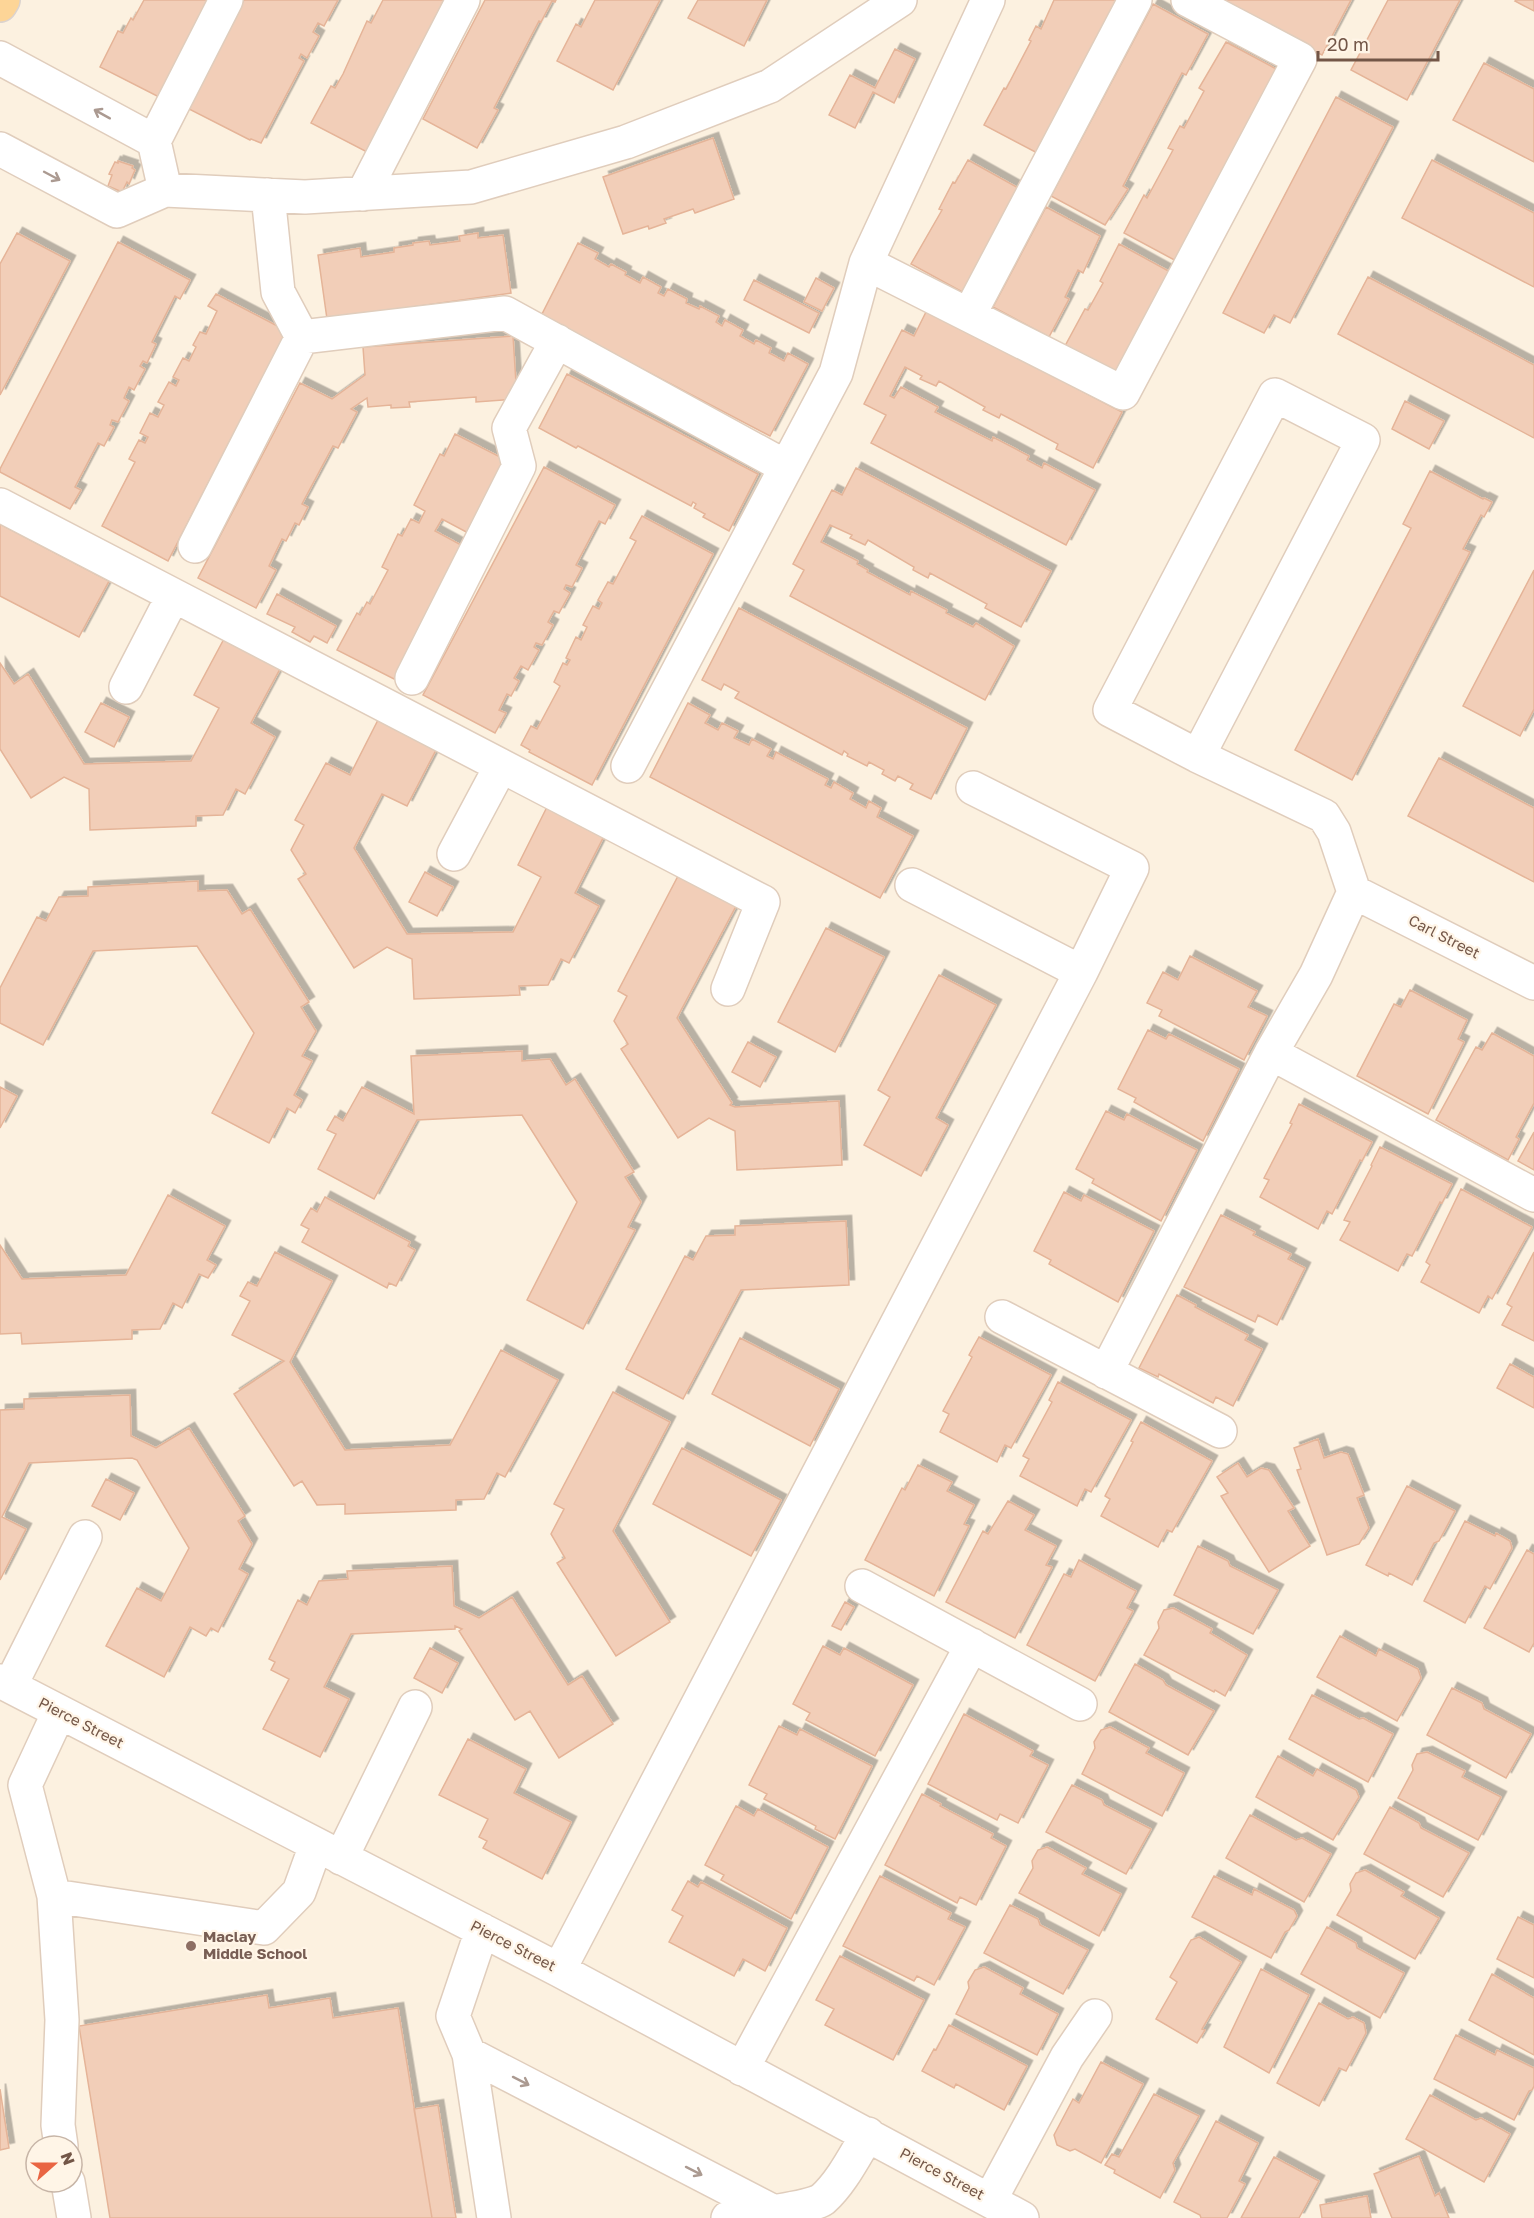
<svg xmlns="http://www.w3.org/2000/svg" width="1534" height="2218" viewBox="0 0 1534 2218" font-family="'Golos Text',sans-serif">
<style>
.building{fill:#f2ceb8;stroke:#e5b498;stroke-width:1.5;filter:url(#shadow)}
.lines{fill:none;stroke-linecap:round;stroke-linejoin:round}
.minor-casing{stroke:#e0cdbc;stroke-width:36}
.major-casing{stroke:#dbd3cf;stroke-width:36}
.minor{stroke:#fff;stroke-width:33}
.major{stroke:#fdd597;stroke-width:33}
.oneway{stroke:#ab9a91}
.education-dot{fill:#8d6e63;stroke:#fff5e7;stroke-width:2}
.labels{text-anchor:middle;stroke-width:4.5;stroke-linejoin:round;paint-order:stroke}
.street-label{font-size:15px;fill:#735647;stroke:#fff5e7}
.education-label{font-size:15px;font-weight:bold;fill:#785e54;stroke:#fff5e7;text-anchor:start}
</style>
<defs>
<filter id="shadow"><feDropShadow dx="5.5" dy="-5.5" stdDeviation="0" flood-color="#0004"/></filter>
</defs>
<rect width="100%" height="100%" fill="#fcf1e0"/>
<path class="building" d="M144,0H208L159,97L100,67L118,31L123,33L131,18L133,20Z
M244,0H338L324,26L318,23L313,32L319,36L307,58L301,54L299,58L304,61L261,143L251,139L250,140L187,108Z
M383,0H447L367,152L311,123L331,86L335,88L343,74L367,21L371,23Z
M485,0H556L555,2L552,1L541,22L539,21L494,108L498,110L477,148L423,119Z
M595,0H660L613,90L557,61L576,24L581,27Z
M698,0H767L744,46L688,18Z
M1054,0H1122L1041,155L984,125L1004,88L1006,89L1031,41L1029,40L1036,26L1041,29Z
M1216,0H1351L1322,55Z
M1388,0H1460L1407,100L1351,70Z
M1516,0H1534V11L1515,1Z
M1153,4L1208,34L1186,75L1182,73L1123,186L1128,189L1105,225L1051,196Z
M1226,42L1280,71L1180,263L1124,233L1144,195L1147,198L1173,150L1168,148L1180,126L1184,128L1204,91L1199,88Z
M895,49L915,59L894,103L873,92L855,128L829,115L850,75L875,88Z
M1484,63L1534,89V162L1453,120Z
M1336,97L1393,127L1290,323L1274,315L1264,333L1223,313Z
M713,138L734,199L695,213L693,209L664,219L666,223L649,229L648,226L623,234L603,177Z
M968,160L1022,190L966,294L911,264L942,210L939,209L953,182L955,183Z
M1432,160L1534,213V287L1402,218Z
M118,161L133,166L132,168L135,170L129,184L127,182L122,192L108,186L112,175L109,174L115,162L118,163Z
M1046,207L1100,236L1083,273L1078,270L1065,297L1069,299L1049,337L993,307Z
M17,233L70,261L0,395V264Z
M478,233V238L503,235L511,293L327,319L318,255L360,248L361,257L394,252V248L413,245V243L429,241L430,245L460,241L459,236Z
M118,242L190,280L180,299L175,296L152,342L156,344L147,363L143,361L140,366L145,369L134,390L129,387L124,398L129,401L118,422L112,420L110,425L114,427L104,446L98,443L75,487L81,490L70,509L0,472V469Z
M578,243L598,253L595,259L609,267L611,264L626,272L625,275L640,283L643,277L661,287L658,293L664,296L668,289L687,299L686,303L699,309L700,306L719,316L716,322L722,326L725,320L743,330L740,336L754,344L756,340L771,348L769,353L784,361L788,353L808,364L770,436L541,316Z
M1119,244L1174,274L1121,375L1065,346L1085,309L1088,310L1103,283L1100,281Z
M1368,277L1534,365V438L1338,334Z
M816,278L834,288L822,311L804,302Z
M754,280L819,313L809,333L744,300Z
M216,294L287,331L168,561L102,526L135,462L129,459L139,440L145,443L148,437L140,433L150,413L158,417L164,405L158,402L169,382L176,386L179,380L173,377L183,358L189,361L196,347L193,345L200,332L206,334L217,311L208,306Z
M927,310L1122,412L1093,468L1056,449L1058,444L1001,414L999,418L983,410L985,407L939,381L936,386L920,379L922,376L905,367L890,396L894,398L901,387L938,407L935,412L992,441L993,437L1029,456L1027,460L1042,468L1044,463L1095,490L1066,545L871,443L886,415L864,404L902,330L914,336Z
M513,336L517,399L476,402V397L409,402L410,407L391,408V405L368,407L367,398L351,409L357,412L338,448L333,446L302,504L308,507L299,525L295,523L286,541L282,539L269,566L276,570L256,608L198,578L300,383L332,399L365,375L363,347Z
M567,374L758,474L729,531L703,517L705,514L694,508L696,504L693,502L691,506L578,446L576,448L539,428Z
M1405,401L1444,421L1429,449L1392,429Z
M455,434L508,461L470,534L442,519L435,531L463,546L394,679L337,650L357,613L360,615L367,602L370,604L388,570L382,567L398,534L402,536L411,519L419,523L425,511L414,505L440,454L444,456Z
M544,467L615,505L605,524L599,521L576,565L582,568L572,587L566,585L564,589L570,593L559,613L554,611L548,622L553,625L542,645L536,643L534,647L539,650L528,670L521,666L514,678L519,681L511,696L507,694L499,710L506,713L495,733L423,695Z
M856,468L1051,571L1021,627L985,608L987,604L930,573L928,578L913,570L914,567L868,540L865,545L850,538L852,535L830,525L821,542L858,561L857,564L868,570L867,572L910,595L911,591L947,610L946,613L973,627L976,623L1014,646L985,700L790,596L804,570L793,564L832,490L842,495Z
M1430,471L1483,499L1484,498L1492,502L1484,517L1481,515L1463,549L1470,552L1352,780L1295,750L1411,528L1403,524Z
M642,516L713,554L592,785L529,752L530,750L521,745L531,726L537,729L560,686L554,682L563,663L567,665L570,660L566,658L576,637L581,640L587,627L583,625L593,606L599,609L602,603L598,600L608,582L613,584L636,541L630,538Z
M0,524L109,581L79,637L0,596Z
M1534,570V709L1520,736L1463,706Z
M277,594L336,626L327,643L314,636L310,642L292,632L295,627L267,614Z
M739,608L967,728L931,799L910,789L913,784L898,776L895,781L882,774L884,770L869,762L867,766L847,756L848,754L844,751L842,755L735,698L739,692L724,684L721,690L702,680Z
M225,637L281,667L251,723L275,737L245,794L236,789L223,815L196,816V826L90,830L89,789L64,777L31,798L0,749V663L14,684L28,674L84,764L191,761L219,708L194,695Z
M101,703L129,717L114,747L85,732Z
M688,703L710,715L705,723L718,730L722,723L738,731L734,738L749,745L752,739L771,749L767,756L773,759L776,752L828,779L825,785L831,788L834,782L853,793L850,799L866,808L869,801L881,808L877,817L913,836L880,898L650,777Z
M379,718L437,748L407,806L382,794L354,848L407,934L513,932L541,877L518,865L547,807L604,836L575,893L599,906L569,963L561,959L548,985L519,986L520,995L414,999L412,959L387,947L354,968L298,879L306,874L291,850L304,825L295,820L326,763L350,775Z
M1439,758L1534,808V882L1408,816Z
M425,872L453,887L437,916L409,902Z
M678,876L736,906L677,1018L732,1103L730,1105L735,1107L839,1101L842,1165L737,1170L735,1131L709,1118L678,1138L621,1049L628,1044L614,1021L627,996L618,991Z
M198,881V891L227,890L242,914L250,909L309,1002L301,1007L316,1031L302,1056L312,1061L294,1095L302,1100L295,1113L287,1108L269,1143L212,1113L254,1033L197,946L93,951L43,1045L0,1023V988L37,917L46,921L59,897L88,896V887Z
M826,928L884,957L835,1052L778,1022Z
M1190,956L1257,991L1248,1007L1267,1016L1244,1060L1159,1016L1162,1010L1147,1003L1163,972L1178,980Z
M939,975L996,1005L936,1118L948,1125L921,1176L864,1145L890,1097L878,1090Z
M1410,990L1467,1020L1458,1039L1464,1042L1428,1114L1357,1076L1394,1004L1401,1007Z
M1148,1030L1166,1039L1169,1034L1239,1069L1203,1141L1134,1102L1136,1098L1118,1089Z
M1492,1033L1534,1056V1103L1516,1137L1519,1139L1508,1160L1436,1120L1476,1047L1482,1050Z
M748,1042L776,1057L760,1087L732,1072Z
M522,1051V1061L550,1059L566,1085L575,1079L634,1172L625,1177L641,1202L628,1227L635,1230L583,1329L527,1300L577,1202L522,1115L417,1120L374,1199L318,1169L336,1134L327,1130L335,1116L343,1121L362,1087L414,1114L411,1056Z
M0,1087L17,1096L0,1128Z
M1299,1104L1372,1142L1362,1161L1360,1160L1332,1214L1327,1211L1318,1229L1260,1197L1269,1180L1264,1178L1292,1124L1290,1123Z
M1106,1111L1124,1120L1127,1114L1197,1150L1161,1221L1092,1183L1094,1179L1076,1169Z
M1534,1132V1170L1518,1161Z
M1380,1147L1452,1184L1442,1203L1440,1202L1412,1256L1407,1254L1398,1271L1340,1240L1350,1222L1344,1220L1372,1166L1371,1165Z
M1461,1189L1532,1227L1492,1299L1488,1296L1479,1313L1421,1282L1430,1265L1426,1262Z
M1064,1192L1081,1201L1084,1195L1154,1231L1118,1302L1049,1264L1051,1260L1034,1251Z
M168,1195L225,1226L207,1260L216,1265L208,1278L199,1274L182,1308L173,1303L160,1329L132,1330V1339L22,1344L21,1333L0,1334V1245L22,1279L126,1275Z
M325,1197L410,1242L408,1246L415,1250L396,1286L389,1283L387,1288L302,1242L309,1229L301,1225L311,1208L317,1212Z
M1221,1215L1255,1232L1253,1235L1291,1254L1288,1259L1305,1268L1277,1325L1258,1315L1255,1322L1184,1287Z
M846,1221L849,1285L741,1290L683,1399L626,1369L685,1256L693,1260L706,1236L735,1235V1226Z
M275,1252L332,1281L290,1362L345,1450L450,1445L501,1350L558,1380L505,1477L497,1473L484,1499L456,1500V1510L345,1514V1504L317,1505L302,1481L294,1486L234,1394L284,1361L232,1335L250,1301L240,1296L248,1282L257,1286Z
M1534,1252V1341L1502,1325L1512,1307L1507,1304Z
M1177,1295L1196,1305L1195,1307L1248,1335L1245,1340L1262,1349L1233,1406L1216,1397L1213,1403L1159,1374L1158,1377L1139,1368Z
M979,1337L1051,1375L1011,1448L1005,1445L997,1462L940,1432L949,1414L943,1411L972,1357L969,1355Z
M740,1338L839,1389L810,1446L712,1394Z
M1510,1364L1534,1377V1408L1497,1388Z
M1058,1382L1131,1420L1091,1492L1085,1489L1077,1506L1020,1476L1029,1459L1023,1456L1052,1402L1049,1400Z
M613,1392L670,1422L613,1531L670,1622L616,1656L557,1563L565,1558L551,1534L564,1509L554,1504Z
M130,1395L131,1436L156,1448L189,1428L245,1516L238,1521L252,1544L239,1569L248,1574L218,1632L211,1628L206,1636L190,1627L164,1677L106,1646L137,1588L161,1601L189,1548L137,1460L132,1458L29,1463L2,1517L26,1529L0,1580V1410L24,1409V1399Z
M1141,1422L1212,1461L1172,1532L1167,1530L1158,1547L1101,1516L1110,1499L1105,1496L1133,1442L1131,1441Z
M1318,1439L1324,1458L1341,1452L1348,1454L1364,1495L1357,1498L1369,1528L1359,1544L1327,1555L1297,1470L1301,1469L1294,1448Z
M682,1448L781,1500L751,1556L653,1504Z
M1238,1463L1247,1477L1261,1468L1269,1470L1294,1508L1288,1511L1310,1546L1269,1572L1221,1496L1228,1493L1217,1477Z
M918,1465L952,1482L947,1491L974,1505L964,1524L969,1526L934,1596L865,1560L902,1488L905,1490Z
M106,1479L134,1493L120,1520L92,1506Z
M1407,1486L1455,1511L1439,1541L1434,1543L1412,1585L1389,1573L1388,1576L1366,1565Z
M1008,1501L1034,1515L1025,1530L1056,1546L1046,1565L1052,1567L1015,1638L946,1602L983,1531L988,1534Z
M1465,1521L1495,1536L1496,1533L1510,1541L1512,1548L1490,1589L1485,1586L1465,1623L1424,1601Z
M1198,1546L1228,1561L1230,1566L1278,1590L1253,1634L1174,1595Z
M1527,1550L1534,1554V1643L1529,1652L1484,1628Z
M1079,1560L1136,1591L1127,1608L1133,1611L1095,1681L1027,1645L1064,1574L1071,1577Z
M452,1566L454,1606L479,1618L512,1597L568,1685L582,1676L613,1724L559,1758L530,1711L515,1720L459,1631L462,1629L455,1626V1629L351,1634L324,1687L349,1699L320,1757L263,1729L289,1679L271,1670L275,1662L269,1659L298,1600L307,1605L319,1581L348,1579L347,1571Z
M845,1602L854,1607L841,1630L832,1626Z
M1173,1608L1212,1629L1210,1633L1247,1655L1225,1696L1215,1690L1214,1692L1144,1655L1159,1628L1158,1622L1164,1610Z
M1340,1636L1376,1656L1379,1649L1418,1669L1421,1678L1397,1721L1317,1677Z
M823,1646L840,1655L844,1648L913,1685L875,1756L806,1720L810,1713L793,1704Z
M430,1648L458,1663L442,1693L414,1678Z
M1135,1664L1163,1680L1166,1685L1214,1711L1188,1755L1109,1712Z
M1452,1688L1482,1703L1484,1709L1531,1734L1506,1778L1427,1735Z
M1312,1695L1359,1719L1363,1718L1393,1734L1368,1782L1289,1739Z
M964,1714L1033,1751L1030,1756L1048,1765L1018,1823L1000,1814L997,1820L928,1784Z
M779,1726L797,1735L800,1729L872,1766L835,1839L815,1829L816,1826L764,1799L767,1794L749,1785Z
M1110,1727L1149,1748L1146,1753L1184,1773L1162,1816L1082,1774L1095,1748L1094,1742L1101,1730Z
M468,1739L526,1769L514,1793L571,1822L542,1879L483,1848L487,1841L479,1837L488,1819L439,1795Z
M1427,1752L1465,1771L1462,1777L1501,1797L1478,1840L1398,1798L1413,1770L1412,1765L1417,1754Z
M1278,1756L1313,1776L1317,1769L1356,1790L1359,1797L1333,1840L1256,1797Z
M1072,1785L1102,1800L1104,1805L1151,1829L1126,1874L1046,1832Z
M922,1794L941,1804L940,1806L993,1834L991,1838L1006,1846L976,1905L960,1897L957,1903L885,1865Z
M736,1806L754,1816L758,1809L828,1847L791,1919L721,1880L724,1875L705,1865Z
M1390,1807L1419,1823L1421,1828L1469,1853L1443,1897L1364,1854Z
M1250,1815L1296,1840L1302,1838L1331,1854L1304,1902L1226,1858Z
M1047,1847L1086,1868L1082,1874L1121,1894L1099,1936L1019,1893L1033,1868L1032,1861L1038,1850Z
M1365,1870L1404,1892L1401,1896L1439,1918L1415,1959L1337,1915L1351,1891L1350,1884L1356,1873Z
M880,1876L951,1913L948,1919L965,1927L934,1985L917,1976L914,1981L843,1946Z
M1214,1876L1252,1895L1254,1889L1294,1910L1297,1916L1289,1930L1285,1932L1271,1958L1192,1917Z
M688,1881L698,1887L701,1882L787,1928L765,1971L743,1959L734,1976L669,1942L683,1916L672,1910Z
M1010,1905L1038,1919L1040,1925L1088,1950L1063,1994L984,1953Z
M1518,1917L1534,1925V1978L1497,1959Z
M1327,1927L1356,1943L1357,1948L1404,1973L1380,2018L1301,1974Z
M1199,1937L1241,1962L1202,2029L1205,2030L1197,2043L1156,2019L1177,1982L1170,1977L1191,1940Z
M840,1956L924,2000L893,2060L825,2025L834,2009L816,2000Z
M984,1967L1023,1988L1020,1994L1058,2014L1037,2055L956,2014L969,1988L968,1982L975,1970Z
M1261,1969L1309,1995L1269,2073L1224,2047Z
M1492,1974L1534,1998V2055L1469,2020Z
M267,1995L269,2008L330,1998L333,2018L398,2008L432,2218H110L79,2026Z
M1319,2003L1348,2019L1353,2017L1364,2023L1366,2033L1346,2071L1339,2068L1319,2106L1277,2083Z
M949,2025L1027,2066L1004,2110L956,2084L954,2088L922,2071L934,2049L936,2050Z
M1456,2035L1495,2055L1497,2050L1534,2068V2086L1532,2090L1529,2091L1514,2120L1434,2079Z
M1101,2062L1143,2084L1101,2163L1075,2149L1070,2151L1057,2145L1054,2135L1073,2099L1079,2103Z
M0,2089L9,2148L0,2150Z
M1154,2094L1199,2116L1173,2163L1175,2170L1160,2198L1114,2173L1115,2170L1105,2165L1112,2154L1119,2157Z
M1430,2095L1476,2120L1481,2118L1510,2134L1484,2182L1406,2139Z
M438,2105L456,2218H432L414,2109Z
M1216,2121L1258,2143L1239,2181L1245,2184L1227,2218H1201L1200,2215L1174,2202Z
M1419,2156L1435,2196L1439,2193L1449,2218H1392L1374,2174Z
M1274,2157L1319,2181L1299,2218H1241Z
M1367,2196L1371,2218H1322L1320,2205Z"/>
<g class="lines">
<g class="minor-casing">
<path id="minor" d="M0,58L154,141
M0,149L117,211L165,190L305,197L471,187L626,142L770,86L900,0
M165,190L154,141L226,0
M363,194L463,0
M866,263L1123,393L1300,59L1188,0
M969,315L1135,0
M302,337L505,313L786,467
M0,505L763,902L728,989
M195,546L302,337L278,292L268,195
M412,678L519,466L509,428L557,341
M126,687L173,596
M628,766L836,373L866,263L988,0
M454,854L501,766
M912,885L1081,972
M1354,892L1534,983
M1271,1053L1534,1195
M1002,1317L1220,1431
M1106,1372L1271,1053L1316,975L1354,892L1334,832L1324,816L1198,756L1110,710L1275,395L1363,440L1198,756
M862,1586L1080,1704
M0,1681L559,1970L1022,2218
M10,1686L85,1537
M59,1712L25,1785L54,1896L264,1928L299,1892L316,1845
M341,1858L415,1707
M54,1896L62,2020L58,2125L61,2146
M482,1930L453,2016L469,2054L494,2218
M559,1970L1081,972L1132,868L973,788
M469,2054L774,2212
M742,2069L972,1645
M68,2182L74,2218
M990,2200L1067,2057L1095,2016
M728,2218C746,2216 811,2208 823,2199C842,2182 855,2155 868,2134"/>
</g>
<g class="major-casing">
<path id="major" d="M0,5L3,0"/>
</g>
<use href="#minor" class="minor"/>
<use href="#major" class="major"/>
</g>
<defs><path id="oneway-shaft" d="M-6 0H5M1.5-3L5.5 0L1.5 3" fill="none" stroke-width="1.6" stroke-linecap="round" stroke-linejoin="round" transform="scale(1.5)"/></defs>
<g class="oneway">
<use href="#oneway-shaft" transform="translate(102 114) rotate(-151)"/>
<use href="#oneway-shaft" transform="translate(52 176) rotate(28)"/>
<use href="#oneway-shaft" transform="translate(521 2081) rotate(27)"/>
<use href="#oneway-shaft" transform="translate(694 2171) rotate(27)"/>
</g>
<circle class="education-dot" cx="191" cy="1946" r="6"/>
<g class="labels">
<g class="street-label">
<text transform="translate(1444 937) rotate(27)" y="5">Carl Street</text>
<text transform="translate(81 1723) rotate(27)" y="5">Pierce Street</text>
<text transform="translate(513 1946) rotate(27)" y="5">Pierce Street</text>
<text transform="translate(942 2174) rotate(28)" y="5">Pierce Street</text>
</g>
<g class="education-label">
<text x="203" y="1942">Maclay<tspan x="203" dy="17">Middle School</tspan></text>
</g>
</g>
<g transform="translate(54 2164) rotate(69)"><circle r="28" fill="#fff5e7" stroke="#c7b5a7" stroke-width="1.5"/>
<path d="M0-4.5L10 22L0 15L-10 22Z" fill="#e96543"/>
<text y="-9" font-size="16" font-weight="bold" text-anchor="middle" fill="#735647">N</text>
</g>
<path d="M1318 51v9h120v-9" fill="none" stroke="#735647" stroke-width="3"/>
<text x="1327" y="51" font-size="18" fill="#735647" stroke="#fff5e7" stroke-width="4.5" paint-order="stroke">20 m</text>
</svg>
